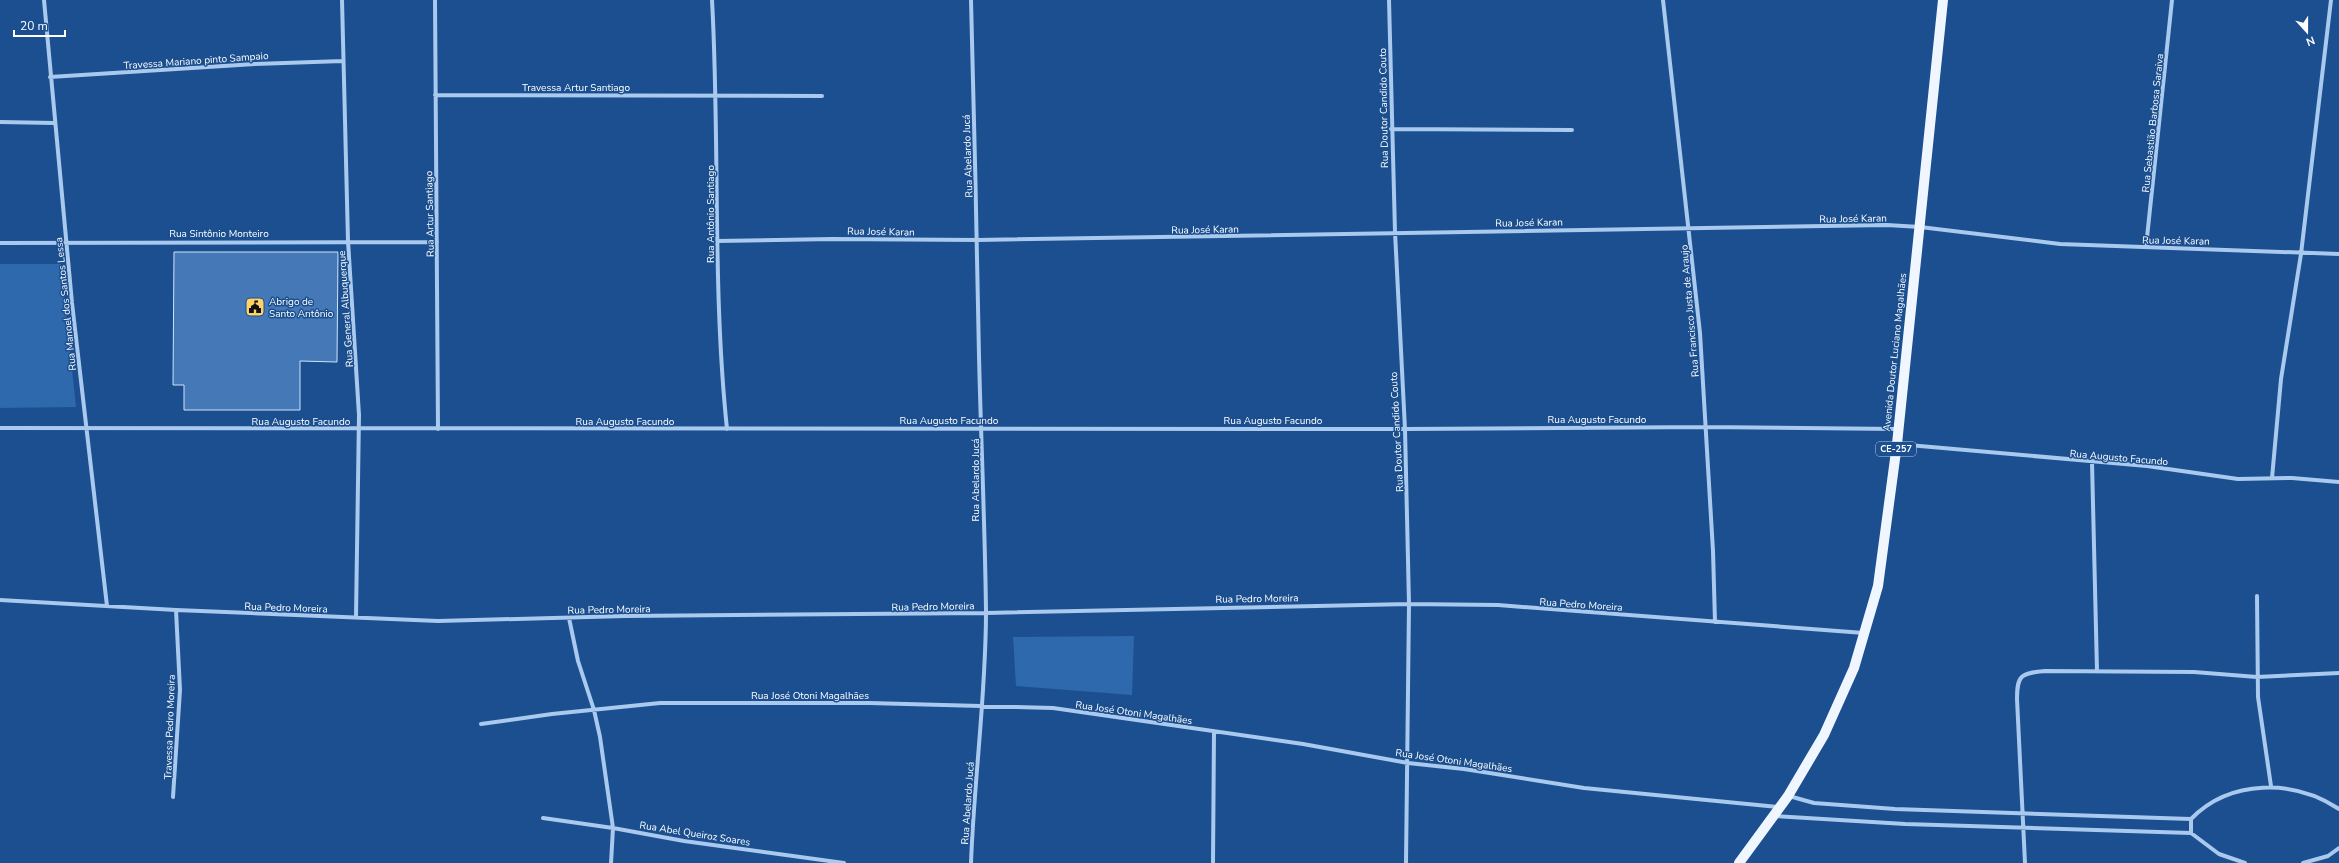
<svg xmlns="http://www.w3.org/2000/svg" width="2339" height="863" viewBox="0 0 2339 863" font-family="'Nunito Sans',sans-serif">
<style>
.green{fill:#2e69ad}
.building{fill:#4478b7;stroke:#cfe3fa}
.lines{fill:none;stroke-linecap:round;stroke-linejoin:round}
.street{stroke:#a9c9ee;stroke-width:4}
.primary{stroke:#f0f6ff;stroke-width:10}
.labels{text-anchor:middle;stroke-width:3;stroke-linejoin:round;paint-order:stroke}
.shield{fill:#1b4f8f;stroke:#bbcadd;stroke-width:1}
.shield-label{font-size:9px;font-weight:bold;fill:#fff}
.street-label{font-size:10px;fill:#fff;stroke:#1b4f8f}
.poi-label{font-size:10px;fill:#fff;stroke:#1b4f8f;text-anchor:start}
</style>
<rect width="100%" height="100%" fill="#1b4f8f"/>
<path class="green" d="M0,264H61L76,407L0,408Z
M1134,636L1132,695L1016,686L1013,637Z"/>
<path class="building" d="M174,252H338L337,362L300,361V410H184V385H173Z"/>
<g class="lines">
<path class="street" d="M44,0L72,303L107,606
M342,0L348,241L359,415L356,617
M435,0L438,429
M712,0C720,143 712,286 727,429
M971,0C974,119 977,237 979,356C981,441 985,526 986,612C986,696 974,779 971,863
M1389,0L1395,232L1405,429L1409,604L1406,863
M1663,0L1700,333L1713,551L1715,622
M50,77L255,64L343,61
M435,95L822,96
M0,122L54,123
M1391,129L1572,130
M717,241L832,239L978,240L1887,225L1920,227L2060,244L2339,254
M0,243L437,242
M2146,247L2172,0
M0,428L1405,429L1706,427L1898,429
M1897,444L2147,466L2238,479L2292,478L2339,482
M2092,462L2097,671
M2272,478L2281,379L2301,254L2331,0
M2257,596L2258,697L2271,786
M0,600L176,610L438,621L625,616L986,613L1409,604L1498,605L1864,633
M569,618L578,661L594,710L600,737L613,828L611,863
M481,724L552,714L660,703H869L1053,708L1303,744L1408,763L1464,769L1584,788L1778,807
M1789,796L1814,803L1895,809L2191,819
M173,797L180,690L176,610
M1775,816L1905,824L2191,833
M543,818L613,828L684,841L844,863
M1213,863L1214,731
M2025,863L2017,699C2017,675 2021,673 2045,671L2194,672L2257,677L2339,673
M2245,863L2219,854L2191,833V819C2230,779 2294,779 2339,809
M2303,863L2328,856L2339,848"/>
<path class="primary" d="M1739,863L1788,796L1824,735L1854,668L1878,586L1897,444L1943,0"/>
</g>
<defs>
<g id="civic-square" transform="scale(1)"><rect x="-9" y="-9" width="18" height="18" rx="4" fill="#ffd166" stroke="#1b4f8f"/><path d="M-.6-6.5H3V-4.5H.6V-3L4-1V1h2V6H-6V1h2V-1L-.6-3ZM-1.2 2.5V6h2.4V2.5Z" fill="#111"/></g>
</defs>
<g fill-rule="evenodd">
<use href="#civic-square" x="255" y="307"/>
</g>
<g class="labels">
<rect class="shield" x="1876" y="442" width="40" height="14" rx="3"/>
<g class="shield-label">
<text x="1896" y="452">CE-257</text>
</g>
<g class="street-label">
<text transform="translate(196 60) rotate(-4)" y="4">Travessa Mariano pinto Sampaio</text>
<text x="576" y="91">Travessa Artur Santiago</text>
<text transform="translate(1383 108) rotate(-91)" y="4">Rua Doutor Candido Couto</text>
<text transform="translate(2152 123) rotate(-84)" y="4">Rua Sebastião Barbosa Saraiva</text>
<text transform="translate(967 156) rotate(-92)" y="4">Rua Abelardo Jucá</text>
<text transform="translate(429 214) rotate(-91)" y="4">Rua Artur Santiago</text>
<text transform="translate(710 214) rotate(-90)" y="4">Rua Antônio Santiago</text>
<text transform="translate(1853 218) rotate(-1)" y="4">Rua José Karan</text>
<text transform="translate(1529 222) rotate(-1)" y="4">Rua José Karan</text>
<text transform="translate(1205 229) rotate(-1)" y="4">Rua José Karan</text>
<text transform="translate(881 231) rotate(1)" y="4">Rua José Karan</text>
<text x="219" y="237">Rua Sintônio Monteiro</text>
<text transform="translate(2176 240) rotate(1)" y="4">Rua José Karan</text>
<text transform="translate(65 304) rotate(-96)" y="4">Rua Manoel dos Santos Lessa</text>
<text transform="translate(345 309) rotate(-94)" y="4">Rua General Albuquerque</text>
<text transform="translate(1689 311) rotate(-95)" y="4">Rua Francisco Justa de Araujo</text>
<text transform="translate(1894 352) rotate(-84)" y="4">Avenida Doutor Luciano Magalhães</text>
<text x="1597" y="423">Rua Augusto Facundo</text>
<text x="949" y="424">Rua Augusto Facundo</text>
<text x="1273" y="424">Rua Augusto Facundo</text>
<text x="301" y="425">Rua Augusto Facundo</text>
<text x="625" y="425">Rua Augusto Facundo</text>
<text transform="translate(1396 432) rotate(-93)" y="4">Rua Doutor Candido Couto</text>
<text transform="translate(2119 457) rotate(5)" y="4">Rua Augusto Facundo</text>
<text transform="translate(975 480) rotate(-90)" y="4">Rua Abelardo Jucá</text>
<text transform="translate(1257 598) rotate(-1)" y="4">Rua Pedro Moreira</text>
<text transform="translate(1581 604) rotate(4)" y="4">Rua Pedro Moreira</text>
<text transform="translate(933 606) rotate(-1)" y="4">Rua Pedro Moreira</text>
<text transform="translate(286 607) rotate(2)" y="4">Rua Pedro Moreira</text>
<text transform="translate(609 609) rotate(-1)" y="4">Rua Pedro Moreira</text>
<text x="810" y="699">Rua José Otoni Magalhães</text>
<text transform="translate(1134 712) rotate(8)" y="4">Rua José Otoni Magalhães</text>
<text transform="translate(169 727) rotate(-88)" y="4">Travessa Pedro Moreira</text>
<text transform="translate(1454 760) rotate(8)" y="4">Rua José Otoni Magalhães</text>
<text transform="translate(967 803) rotate(-86)" y="4">Rua Abelardo Jucá</text>
<text transform="translate(695 833) rotate(9)" y="4">Rua Abel Queiroz Soares</text>
</g>
<g class="poi-label">
<text x="269" y="305">Abrigo de<tspan x="269" dy="12">Santo Antônio</tspan></text>
</g>
</g>
<g transform="translate(2307 32) rotate(159)" stroke="#1b4f8f" stroke-width="3" paint-order="stroke">
<path d="M0-3L7 15L0 10L-7 15Z" fill="#ffffff"/>
<text y="-6" font-size="11" font-weight="bold" text-anchor="middle" fill="#ffffff">N</text>
</g>
<path d="M14 30v6h51v-6" fill="none" stroke="#ffffff" stroke-width="2"/>
<text x="20" y="30" font-size="12" fill="#ffffff" stroke="#1b4f8f" stroke-width="3" paint-order="stroke">20 m</text>
</svg>
